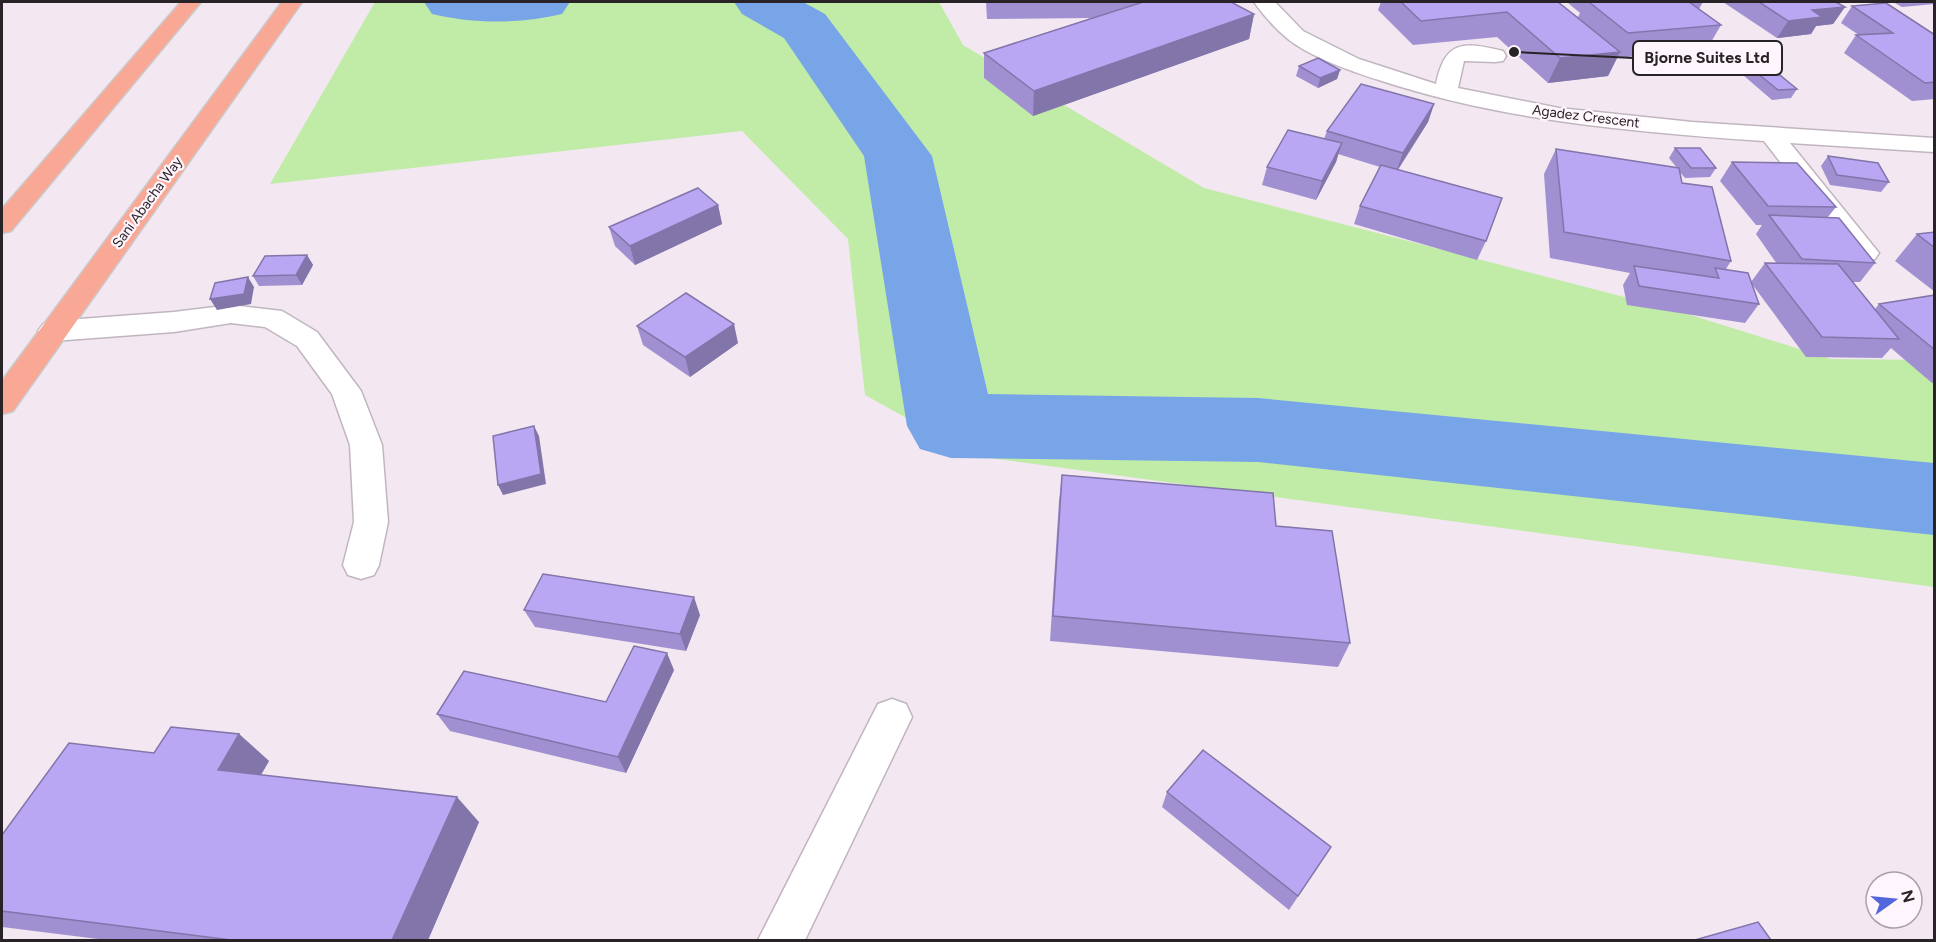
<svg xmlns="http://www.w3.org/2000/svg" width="1936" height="942" viewBox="0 0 1936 942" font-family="Figtree,sans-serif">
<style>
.green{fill:#c0eca8}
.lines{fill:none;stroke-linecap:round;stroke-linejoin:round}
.river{fill:#78a5e7;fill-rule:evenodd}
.minor-casing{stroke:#c1b6c0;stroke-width:3}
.highway-casing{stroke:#cbcacb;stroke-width:3}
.minor{fill:#fff;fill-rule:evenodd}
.highway{fill:#f9a895;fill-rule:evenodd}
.wall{fill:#a090d1}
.shaded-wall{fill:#8275aa}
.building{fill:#baa7f3;stroke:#8275aa;stroke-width:1.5}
.labels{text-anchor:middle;stroke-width:4.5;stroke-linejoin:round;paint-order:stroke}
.far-street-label{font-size:14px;fill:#272327;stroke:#fff5fd}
.leader{fill:none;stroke:#272327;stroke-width:2}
.callout-dot{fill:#272327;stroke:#fff5fd;stroke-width:2}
.callout{fill:#fff5fd;stroke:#272327;stroke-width:2}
.callout-label{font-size:16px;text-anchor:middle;font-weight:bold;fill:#272327}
</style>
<rect width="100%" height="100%" fill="#f3e7f1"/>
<path class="green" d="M375,2H939L963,45L1204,188L1678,311L1831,359L1934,360V587L975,456L865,395L848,239L742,131L270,184Z"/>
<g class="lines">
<path class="river" d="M424,2H570L562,14C520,24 474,24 432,14Z
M734,2H803L825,14L932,156L988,394L1258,398L1934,463V535L1258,462L951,458L920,449L907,426L864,156L784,38L742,14Z"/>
<g class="minor-casing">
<path id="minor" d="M1254,2H1275L1303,31L1359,59L1436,84C1445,41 1462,41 1503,51L1506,56L1503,61L1495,62L1464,61L1458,88L1559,108L1692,122L1934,138V152L1790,143L1879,253L1875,259L1865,261L1855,259L1764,141C1634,132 1503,121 1379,80C1352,72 1309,56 1288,39C1276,29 1263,15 1254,2Z
M231,305L282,311L317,332L361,391L382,445L388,522L379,565L374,575L361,579L348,575L343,565L354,522L350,445L332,394L297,346L265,327L231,323L174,332L53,341L43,338L38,331L43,324L53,321L174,312Z
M892,699L906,704L912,717L805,940H758L878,704Z"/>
</g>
<g class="highway-casing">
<path id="highway" d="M181,2H201L11,231L2,233V209Z
M282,2H302L13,411L2,414V381Z"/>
</g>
<use href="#minor" class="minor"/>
<use href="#highway" class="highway"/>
</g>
<path class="wall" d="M986,2H1137V4L1254,14L1249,39L1033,116L984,78V53L1091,18L987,19Z
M1381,2H1558L1578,17L1580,13L1568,3L1569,2H1703L1699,9L1721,25L1707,49L1617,58L1608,76L1548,83L1497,37L1413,45L1378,10Z
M1723,2H1836L1845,7L1833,24L1816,26L1811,34L1777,38Z
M1893,2H1935V4L1902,7Z
M1852,6L1935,35V99L1912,101L1844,53L1856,35H1859L1841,23Z
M1734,54L1797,89L1791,98L1772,100L1729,63Z
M1299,66L1340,70L1337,79L1318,88L1296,76Z
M1434,104L1428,122L1398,170L1486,241L1477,260L1354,224L1360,206L1380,167L1338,154L1336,162L1316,200L1262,185L1267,167L1324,139L1327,131Z
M1675,148L1716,168L1710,177L1685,178L1679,171L1682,183L1731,261L1726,269L1751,282L1765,263L1777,264L1756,234L1762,225H1756L1720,181L1732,162L1836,207L1828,217L1875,263L1860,282H1852L1875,309L1879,304L1935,295V382L1932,383L1891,348L1882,358L1806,357L1752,284L1759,304L1745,323L1627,305L1623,285L1630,273L1550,258L1544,174L1556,149L1677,168L1669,158Z
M1828,156L1889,182L1881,192L1830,185L1821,166Z
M718,205L722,224L635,265L615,246L609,227Z
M1935,232V292L1895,261L1917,234Z
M307,255L313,265L302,285L259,286L253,276Z
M637,326L738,343L690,377L643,345Z
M1062,475L1276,526L1350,643L1338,667L1050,641L1059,501Z
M524,610L700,615L686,651L535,627Z
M674,670L626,773L450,731L437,714L606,702Z
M239,734L269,761L261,775L479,822L428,940H106L2,927V835L154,753Z
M1167,792L1331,847L1289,910L1162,807Z"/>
<path class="shaded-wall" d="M1845,7L1833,24L1816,26L1811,34L1777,38L1788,21L1812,10Z
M1254,14L1249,39L1033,116L1034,91Z
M1620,52L1608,76L1548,83L1560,58Z
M1340,70L1337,79L1318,88L1320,78Z
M1434,104L1428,122L1396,172L1403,153Z
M1342,143L1336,162L1316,200L1322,181Z
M718,205L722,224L635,265L630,246Z
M307,255L313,265L302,285L296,275Z
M248,277L254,287L251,304L217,310L210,299Z
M734,324L738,343L690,377L685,357Z
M534,426L539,436L546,484L503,495L498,485Z
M694,597L700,615L686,651L680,634Z
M667,653L674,670L626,773L618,757Z
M239,734L269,761L249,795L218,770Z
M457,797L479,822L428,940H392Z"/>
<path class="building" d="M1143,2H1231L1254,14L1034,91L984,53Z
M1401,2H1558L1620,52L1560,58L1507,12L1421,21Z
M1589,2H1689L1721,25L1628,33Z
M1759,2H1836L1845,7L1812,10L1822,17L1788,21Z
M1886,3L1935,35V82L1925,83L1856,35L1893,33L1852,6Z
M1747,48L1797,89L1778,90L1734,54Z
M1318,58L1340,70L1320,78L1299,66Z
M1361,84L1434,104L1403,153L1327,131Z
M1288,130L1342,143L1322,181L1267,167Z
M1675,148H1700L1716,168H1691Z
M1556,149L1679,168L1682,183L1712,187L1731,261L1564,232Z
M1828,156L1878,163L1889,182L1837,175Z
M1732,162L1797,163L1836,207L1768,206Z
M1381,165L1502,198L1486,241L1360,206Z
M698,188L718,205L630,246L609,227Z
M1769,215L1839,218L1875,263L1802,259Z
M1935,232V248L1917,234Z
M307,255L296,275L253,276L265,256Z
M1765,263L1838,264L1899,339L1822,337Z
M1634,266L1719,278L1715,268L1748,273L1759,304L1639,286Z
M248,277L244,294L210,299L215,283Z
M686,293L734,324L685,357L637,326Z
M1935,295V350L1879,304Z
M534,426L541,474L498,485L493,436Z
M1062,475L1273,493L1276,526L1332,531L1350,643L1053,616Z
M543,574L694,597L680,634L524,610Z
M634,646L667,653L618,757L437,714L464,671L606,702Z
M171,727L239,734L218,770L457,797L392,940H231L2,911V835L69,743L154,753Z
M1203,750L1331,847L1298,896L1167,792Z
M1758,922L1771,940H1695Z"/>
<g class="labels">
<g class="far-street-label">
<text transform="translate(1586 116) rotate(7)" y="5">Agadez Crescent</text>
<text transform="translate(147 202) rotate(-54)" y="5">Sani Abacha Way</text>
</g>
</g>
<path class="leader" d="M1514 52L1633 58"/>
<circle class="callout-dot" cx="1514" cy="52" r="6"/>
<rect class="callout" x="1633" y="41" width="149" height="34" rx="6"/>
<g class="callout-label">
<text x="1707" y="63">Bjorne Suites Ltd</text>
</g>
<rect width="1936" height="942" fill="none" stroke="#272327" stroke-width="6"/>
<g transform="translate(1894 900) rotate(75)"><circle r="28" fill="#fff5fd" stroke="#a9a1a7" stroke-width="1.5"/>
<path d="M0-4.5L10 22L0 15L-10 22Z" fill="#5466dc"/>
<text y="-9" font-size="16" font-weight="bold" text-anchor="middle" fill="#272327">N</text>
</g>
</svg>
